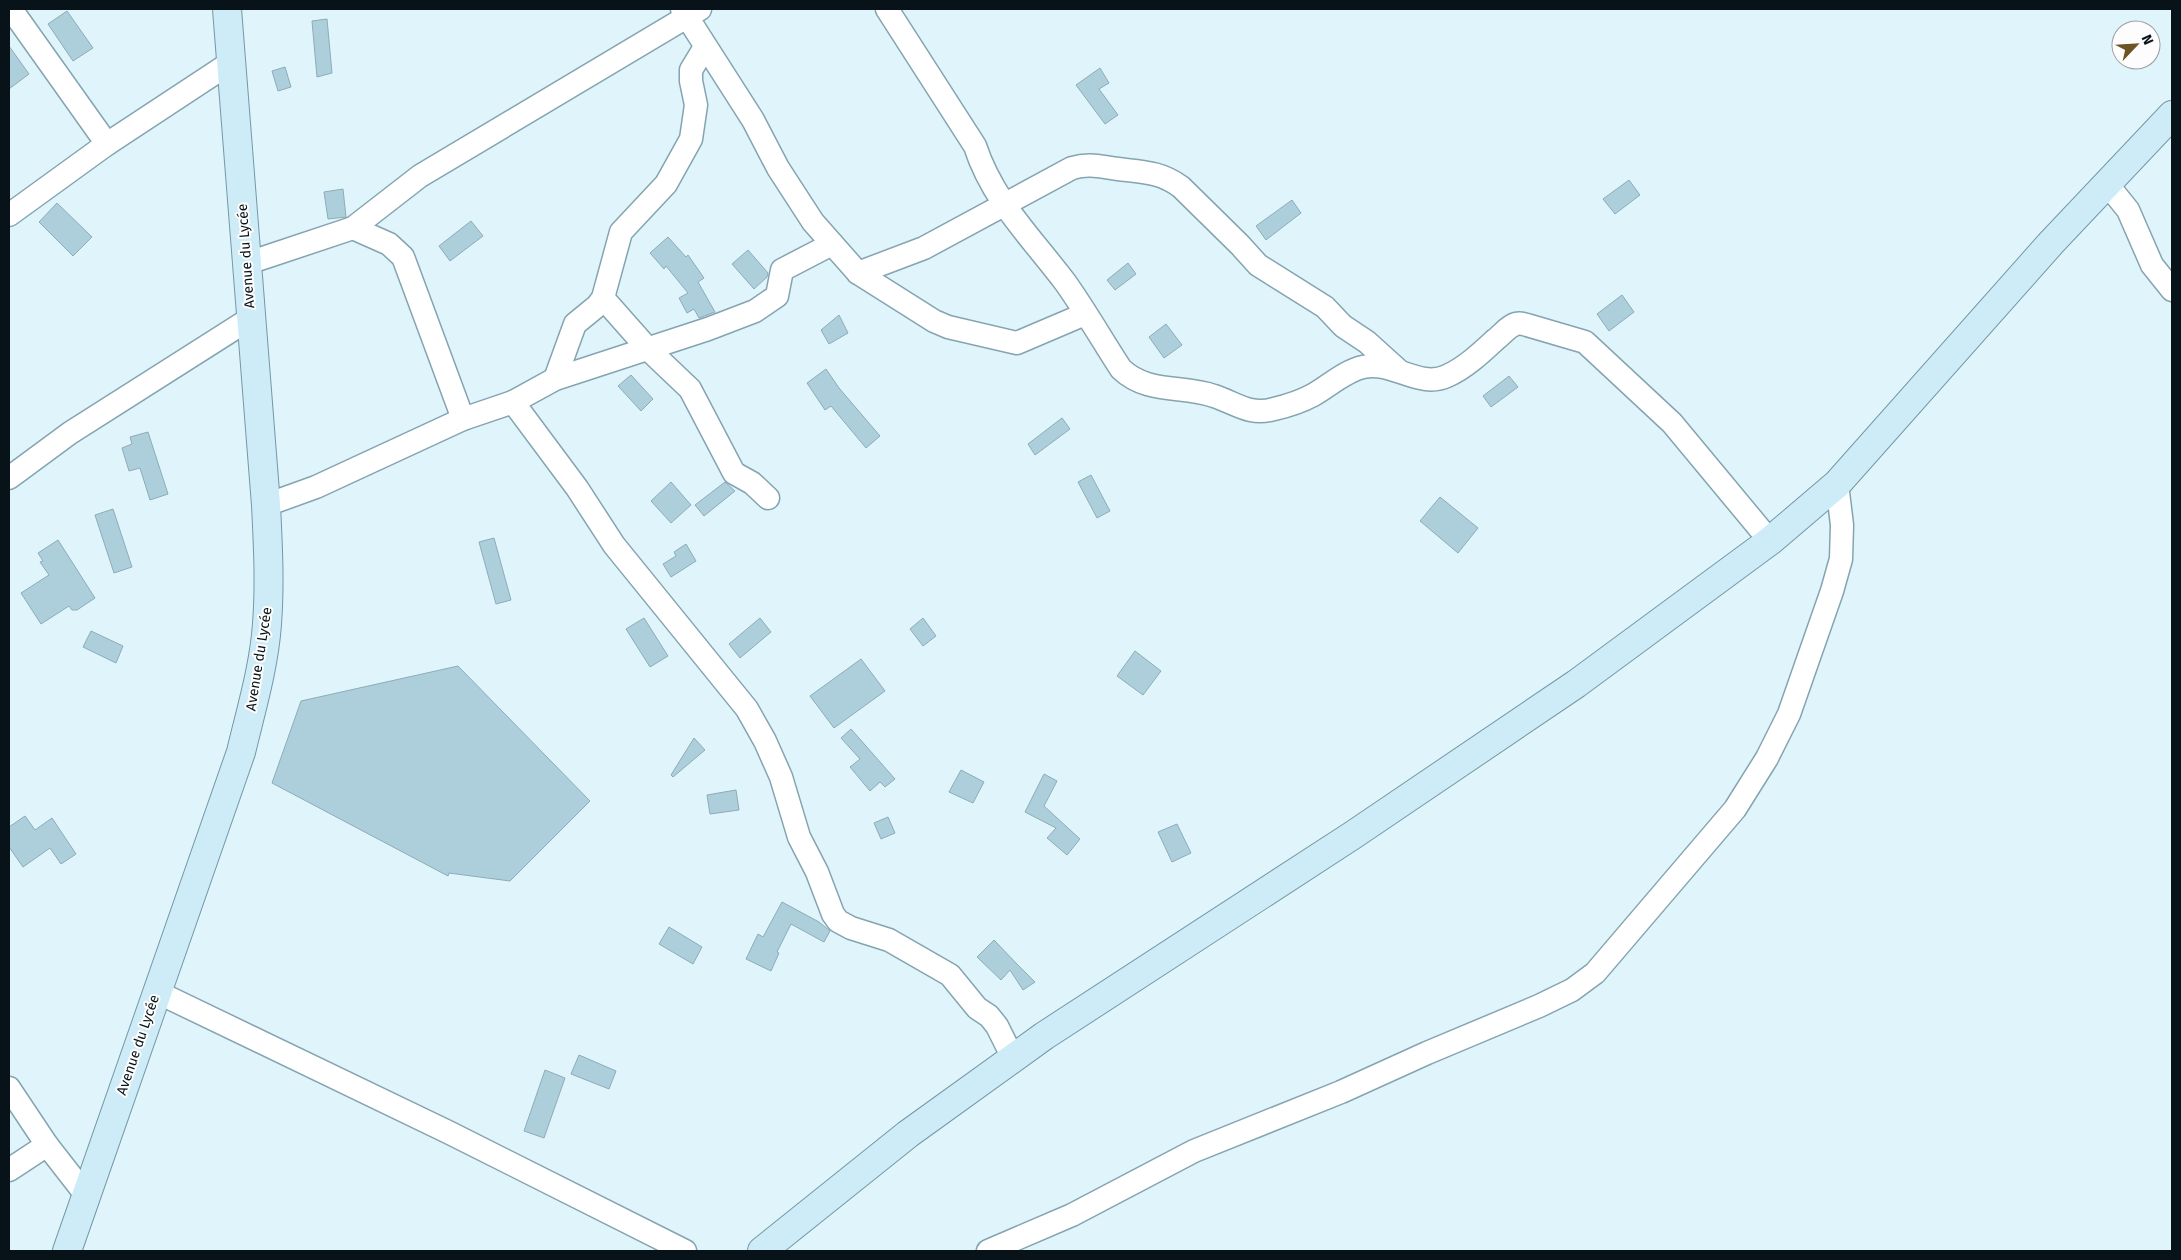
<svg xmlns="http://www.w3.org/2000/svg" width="2181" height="1260" font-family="'Fira Sans',sans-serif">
<rect width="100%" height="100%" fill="#e0f4fc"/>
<g fill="#adcfdb" stroke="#8cacb8">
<polygon points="67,11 93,48 73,61 48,24"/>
<polygon points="327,19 332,73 317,77 312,21"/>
<polygon points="9,46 29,74 9,89"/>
<polygon points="285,67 291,87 278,91 272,71"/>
<polygon points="1100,68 1109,83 1099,89 1118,115 1105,124 1076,85"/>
<polygon points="1629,180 1640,195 1615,214 1603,199"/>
<polygon points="343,189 346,217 328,219 324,192"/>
<polygon points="1292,200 1301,213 1266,240 1256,226"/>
<polygon points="57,203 92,237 73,256 39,222"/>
<polygon points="471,221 483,236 450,261 439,246"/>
<polygon points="668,237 686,257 688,255 704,278 698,282 715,312 699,318 694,309 687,313 679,298 688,293 666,266 664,269 650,253"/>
<polygon points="748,250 768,273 767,277 754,289 732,264"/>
<polygon points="1128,263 1136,274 1115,290 1107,280"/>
<polygon points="1622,295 1634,312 1609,331 1597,314"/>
<polygon points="839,315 848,333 829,344 821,330"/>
<polygon points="1166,324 1182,345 1164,358 1149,337"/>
<polygon points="826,369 839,388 880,436 866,448 831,406 825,410 807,383"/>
<polygon points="631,375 653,399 641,411 618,386"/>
<polygon points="1509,376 1518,387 1491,407 1483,396"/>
<polygon points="1062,418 1070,429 1035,455 1028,444"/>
<polygon points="148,432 168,494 150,500 140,468 129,471 122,448 132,444 130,437"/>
<polygon points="1091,475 1110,511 1097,518 1078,482"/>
<polygon points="671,482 691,505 671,523 651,501"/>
<polygon points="725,482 735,491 704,516 695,505"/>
<polygon points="1440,497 1478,528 1458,553 1420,521"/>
<polygon points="113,509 132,567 114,573 95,515"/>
<polygon points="494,538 511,600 496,604 479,542"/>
<polygon points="58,540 95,598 77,610 72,610 69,606 41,624 21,593 49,575 40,562 43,561 38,553"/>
<polygon points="686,544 696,561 671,577 663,564 676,556 674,552"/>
<polygon points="644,618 668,656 650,667 626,629"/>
<polygon points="760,618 771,632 740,658 729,644"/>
<polygon points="923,618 936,636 923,646 910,629"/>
<polygon points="91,631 123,646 116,663 83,647"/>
<polygon points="1135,651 1161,671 1143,695 1117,676"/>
<polygon points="861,659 885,691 834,728 810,696"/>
<polygon points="458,666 590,801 510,881 449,873 448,876 272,783 301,701"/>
<polygon points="851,729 895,779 885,787 880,782 870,791 850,767 860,759 841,738"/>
<polygon points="694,738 705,750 673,777 671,775"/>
<polygon points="961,770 984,782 973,803 949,792"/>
<polygon points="1044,774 1057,781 1044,806 1080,839 1067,855 1047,838 1056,828 1025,812"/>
<polygon points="736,790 739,810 710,814 707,795"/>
<polygon points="25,816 35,830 52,818 76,854 61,864 50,848 23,867 9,847 9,827"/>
<polygon points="888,817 895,833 881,839 874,823"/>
<polygon points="1177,824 1191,853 1172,862 1158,832"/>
<polygon points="782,902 819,922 830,931 824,942 791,924 777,952 779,953 771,971 746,959 758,934 763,937"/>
<polygon points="669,927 702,947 693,964 659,944"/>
<polygon points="994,940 1016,963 1035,982 1023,990 1010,970 1001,980 977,957"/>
<polygon points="579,1055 616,1071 609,1089 571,1074"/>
<polygon points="545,1070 565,1078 544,1138 524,1131"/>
</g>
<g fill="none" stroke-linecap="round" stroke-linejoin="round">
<defs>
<g id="minor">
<polyline points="11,9 107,144"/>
<polyline points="682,9 753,120 778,168 813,222 858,273 934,321 948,327 1017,343 1085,314"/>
<path d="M887 9 975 146C993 201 1031 237 1065 282 1085 310 1102 340 1121 369 1147 394 1182 385 1214 396 1236 403 1249 416 1274 409 1287 406 1302 401 1313 395 1329 386 1345 371 1363 367 1392 360 1419 389 1447 376 1465 368 1481 353 1495 340 1502 335 1508 326 1516 324 1520 323 1524 324 1527 325L1585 342 1672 423 1770 541"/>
<polyline points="2107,184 2128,210 2152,265 2172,290"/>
<polyline points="9,215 107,144 230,63"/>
<polyline points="353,228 389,244 403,257 463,419"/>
<polyline points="248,263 353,228 420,176 700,9"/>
<path d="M858 273 924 248 1072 168C1090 163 1101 167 1118 169 1143 172 1161 172 1181 187L1240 245 1258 265 1325 307 1343 326 1367 342 1398 370"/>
<polyline points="603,298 649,350 690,389 734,473 752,483 768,498"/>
<polyline points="555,379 575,324 597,306 603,298 621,232 666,184 691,139 696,105 691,81 691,70 705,47"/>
<polyline points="513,402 555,379 708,329 755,311 777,296 782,270 832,244"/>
<polyline points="9,478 70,433 251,318"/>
<polyline points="266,505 316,487 463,419 513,402 577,488 614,545 747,709 765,741 781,777 799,837 817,872 833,914 838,921 851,928 889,940 950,975 977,1008 989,1016 997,1026 1013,1058"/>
<polyline points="157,992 448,1132 685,1251"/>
<polyline points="9,1088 47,1145 86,1195"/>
<polyline points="9,1170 47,1145"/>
<polyline points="988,1251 1072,1215 1194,1151 1341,1092 1427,1053 1539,1006 1572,990 1595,973 1735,809 1767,758 1789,714 1832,591 1841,559 1842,525 1837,484"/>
</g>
<g id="major">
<path d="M67 1251 241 752C251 710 264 667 267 624 270 584 268 545 266 505L227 9"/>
<polyline points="762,1251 908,1134 1044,1036 1353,835 1576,684 1770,541 1837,484 2051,243 2172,115"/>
</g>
</defs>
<use href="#minor" stroke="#84a4b0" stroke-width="25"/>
<use href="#major" stroke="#7498a6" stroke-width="30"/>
<use href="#minor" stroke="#fff" stroke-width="22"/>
<use href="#major" stroke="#ceecf7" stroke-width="28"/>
</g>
<g text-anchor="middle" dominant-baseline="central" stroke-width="4" stroke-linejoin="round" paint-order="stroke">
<g font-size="14" fill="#071318" stroke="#fdfdfd">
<text transform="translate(246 256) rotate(-94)">Avenue du Lycée</text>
<text transform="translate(259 659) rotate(-81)">Avenue du Lycée</text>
<text transform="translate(138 1045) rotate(-71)">Avenue du Lycée</text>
</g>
</g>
<rect width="2181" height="1260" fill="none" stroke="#071318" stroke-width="20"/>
<g transform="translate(2136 45) rotate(65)"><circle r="24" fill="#fdfdfd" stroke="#9b9fa1"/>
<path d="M0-4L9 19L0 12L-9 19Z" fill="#6d5425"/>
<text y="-8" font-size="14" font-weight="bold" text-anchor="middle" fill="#071318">N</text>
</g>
</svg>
